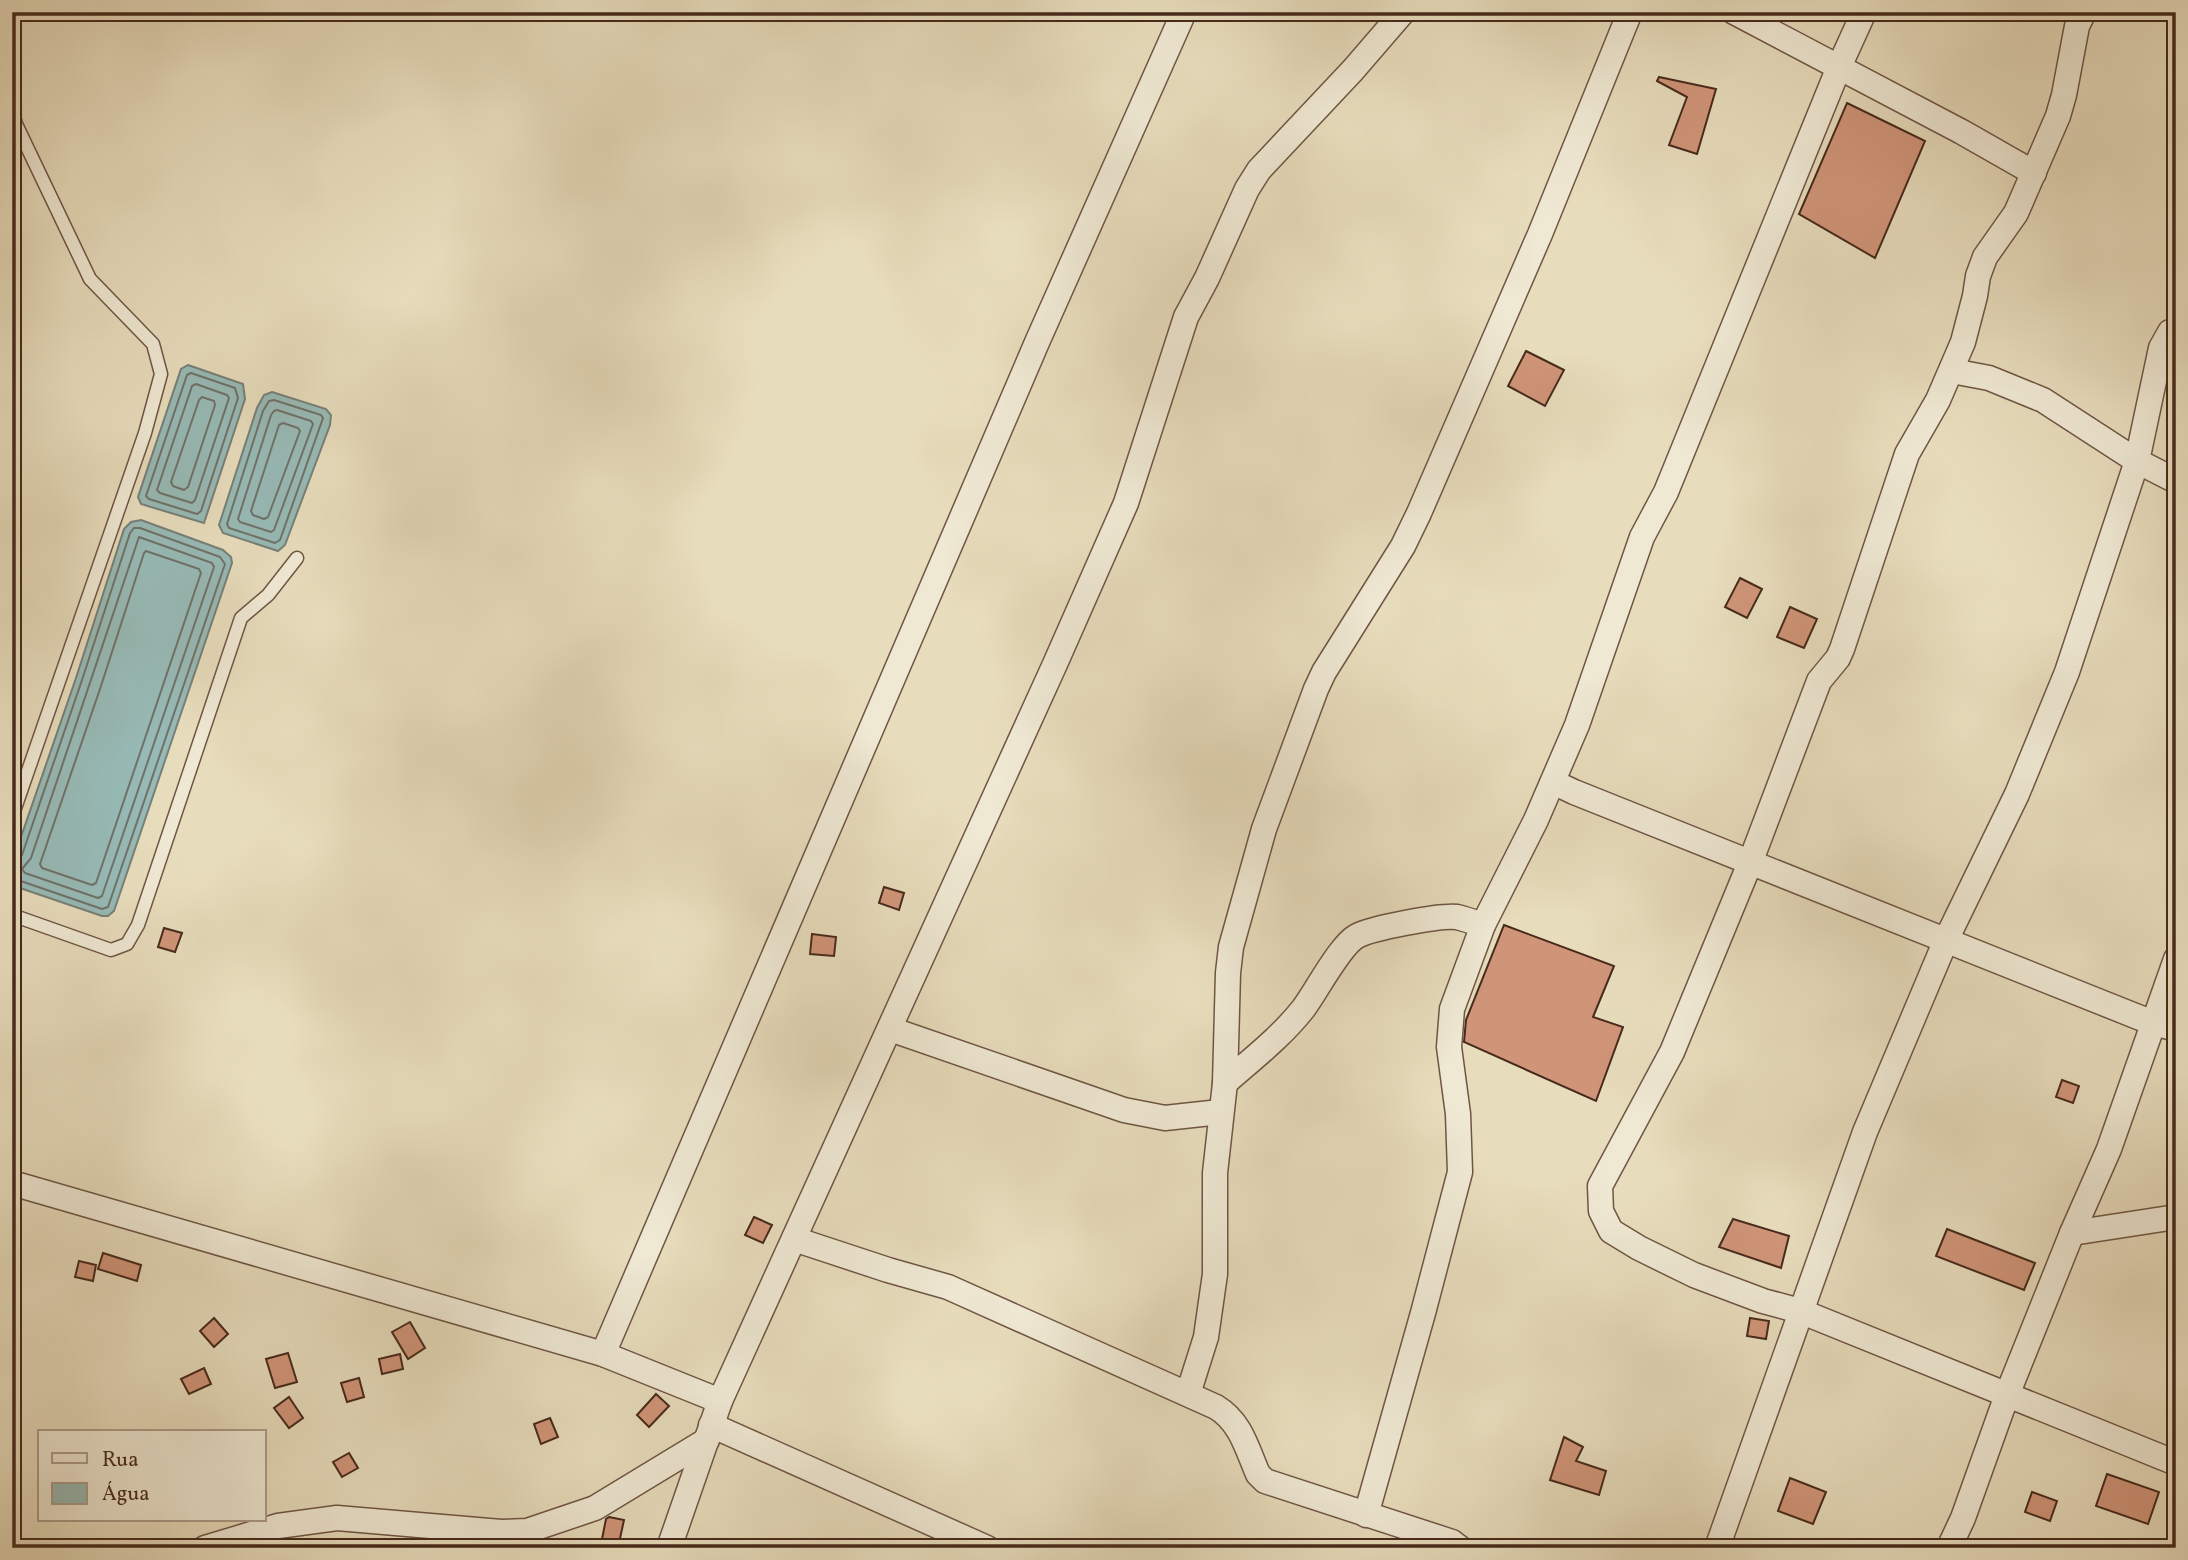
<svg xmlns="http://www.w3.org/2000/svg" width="2188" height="1560" font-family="Vollkorn,serif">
<rect width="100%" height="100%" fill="#e7dcbc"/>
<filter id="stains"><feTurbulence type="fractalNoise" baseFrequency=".00286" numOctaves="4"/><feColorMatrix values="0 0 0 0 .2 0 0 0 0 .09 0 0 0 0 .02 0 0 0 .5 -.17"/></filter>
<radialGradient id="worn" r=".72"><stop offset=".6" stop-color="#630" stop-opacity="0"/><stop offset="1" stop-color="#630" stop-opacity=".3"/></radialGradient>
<g fill="#97bab6" stroke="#778078" stroke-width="2">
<polygon points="188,365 243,384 245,399 204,523 141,504 138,497 181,369"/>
<polygon points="272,392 326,409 331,415 330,425 285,545 278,551 223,533 219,525 257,408 264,395"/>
<polygon points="141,520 223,550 231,557 232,563 114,911 108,916 102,916 17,887 12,884 12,863 76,678 124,529 131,522"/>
</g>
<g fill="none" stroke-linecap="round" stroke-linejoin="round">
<g stroke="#6f7269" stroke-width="2">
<polygon points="191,373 235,388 238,398 201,511 197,514 149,499 146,496 187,375"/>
<polygon points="196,384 227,395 229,398 195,500 192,503 160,493 157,490 192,386"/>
<polygon points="202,397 214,401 215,405 188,487 184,490 173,486 171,482 199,400"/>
<polygon points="274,400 321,415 323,418 280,540 275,543 229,528 227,524 263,411 269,401"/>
<polygon points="277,410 311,421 313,424 274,530 271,532 240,522 238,519 271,415 274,411"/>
<polygon points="283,423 298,428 300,431 268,517 264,519 253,515 251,511 279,425"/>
<polygon points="139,537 212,563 214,567 102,896 98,898 25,873 22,869 31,858"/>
<polygon points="146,551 199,569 201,573 96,883 92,885 42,868 40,864 101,686 144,553"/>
<polyline points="12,861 18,860 22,855 82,680 130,533 134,528 140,528 220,557 225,564 108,907 102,909 12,878"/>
</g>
</g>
<g fill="#d09579" stroke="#472a1c" stroke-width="2">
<polygon points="1659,77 1716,89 1697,154 1669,145 1687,97 1657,81"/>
<polygon points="1847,103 1925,141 1875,258 1799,214"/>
<polygon points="1526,351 1564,370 1545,406 1508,386"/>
<polygon points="1740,578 1762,589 1747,618 1725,607"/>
<polygon points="1790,607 1817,619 1804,648 1777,637"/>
<polygon points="884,887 904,893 899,910 879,903"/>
<polygon points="1504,925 1614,966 1593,1017 1623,1027 1596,1101 1464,1042 1466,1020"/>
<polygon points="164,928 182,933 175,952 158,947"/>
<polygon points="812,934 836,937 834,956 810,954"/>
<polygon points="2062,1080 2079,1086 2073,1103 2056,1097"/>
<polygon points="754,1217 772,1225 763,1243 745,1235"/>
<polygon points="1733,1219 1789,1236 1781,1268 1719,1247"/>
<polygon points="1947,1229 2035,1263 2024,1290 1936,1256"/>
<polygon points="103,1253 141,1265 137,1281 98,1269"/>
<polygon points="79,1261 96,1265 93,1281 75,1277"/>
<polygon points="214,1318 228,1334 214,1347 200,1331"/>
<polygon points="1750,1318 1769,1321 1766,1339 1747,1336"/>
<polygon points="410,1322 425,1348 408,1359 392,1332"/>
<polygon points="288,1353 297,1382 275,1388 266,1359"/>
<polygon points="400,1354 403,1369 382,1374 379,1359"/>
<polygon points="204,1368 211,1384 189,1394 181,1379"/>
<polygon points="359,1378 364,1397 347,1402 341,1383"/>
<polygon points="656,1394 669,1406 649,1427 637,1415"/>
<polygon points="289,1397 303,1418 289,1428 274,1408"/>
<polygon points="550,1418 558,1437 541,1444 534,1424"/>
<polygon points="1564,1437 1583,1447 1576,1461 1606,1471 1599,1495 1550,1480"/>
<polygon points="349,1453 358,1468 342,1477 333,1462"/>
<polygon points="2107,1474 2159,1492 2148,1524 2096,1506"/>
<polygon points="1790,1478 1826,1492 1813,1524 1778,1511"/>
<polygon points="2032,1492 2057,1501 2050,1521 2025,1512"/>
<polygon points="609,1517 624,1520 619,1543 602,1539 606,1519"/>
</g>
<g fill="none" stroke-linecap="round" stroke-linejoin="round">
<defs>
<g id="service">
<polyline points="12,110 16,124 90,279 153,344 161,374 145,433 12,817"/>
<polyline points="12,915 111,950 127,944 138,925 241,618 268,595 297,558"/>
</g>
<g id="minor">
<polyline points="1734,12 1962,132 2034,173"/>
<polyline points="2084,12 2077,26 2064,95 2058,116 2016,213 1985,257 1978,276 1975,296 1963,342 1938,400 1907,454 1842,649 1838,658 1819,681 1750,863 1672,1052 1600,1186 1601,1211 1611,1231 1639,1248 1694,1275 1763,1301 1800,1311 2176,1463"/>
<polyline points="1952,371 1989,378 2043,400 2137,461 2176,481"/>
<polyline points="1553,782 1574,792 2153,1023 2176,1029"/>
<polyline points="890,1029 1124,1110 1165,1118 1220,1112"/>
<path d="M1225 1083C1251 1060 1281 1037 1303 1009 1316 992 1340 945 1357 936 1372 928 1440 915 1457 917 1465 919 1474 922 1483 925"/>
<polyline points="12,1183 603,1354 720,1401"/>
<polyline points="2072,1233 2176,1217"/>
<path d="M794 1239 888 1270 948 1287 1216 1407C1241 1422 1247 1449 1258 1474L1265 1481 1452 1542 1460 1548"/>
<polyline points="603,1354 1038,340 1184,12"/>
<polyline points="1188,1394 1206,1337 1215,1274 1215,1173 1225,1083 1228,973 1231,947 1264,829 1316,689 1324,672 1403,546 1419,513 1540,234 1630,12"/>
<polyline points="711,1425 987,1548"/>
<polyline points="1366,1515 1423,1313 1460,1172 1458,1114 1449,1047 1452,1009 1483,925 1536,820 1577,725 1642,537 1666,492 1839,67 1864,12"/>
<polyline points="205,1548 278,1526 337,1518 501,1532 527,1531 595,1508 707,1440"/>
<polyline points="669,1548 720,1401 1055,664 1126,503 1186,317 1207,278 1247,189 1259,170 1353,70 1403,12"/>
<polyline points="1717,1548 1865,1132 1946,940 2017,794 2067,672 2137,461 2161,348 2170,332 2176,330"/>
<polyline points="1949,1548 1963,1518 2007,1395 2072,1233 2109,1149 2176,959"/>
</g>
</defs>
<use href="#service" stroke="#6f5644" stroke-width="15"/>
<use href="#minor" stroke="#6f5644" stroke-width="27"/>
<use href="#service" stroke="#efe8d3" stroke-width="12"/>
<use href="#minor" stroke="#efe8d3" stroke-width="24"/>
</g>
<rect width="2188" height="1560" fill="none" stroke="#e7dcbc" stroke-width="42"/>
<rect x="14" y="14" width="2160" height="1532" fill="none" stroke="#472a1c" stroke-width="3.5"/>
<rect x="21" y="21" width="2146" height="1518" fill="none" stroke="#472a1c" stroke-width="2"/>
<rect x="38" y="1430" width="228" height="91" fill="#efe8d3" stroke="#ac9c8a" stroke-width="2"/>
<rect x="52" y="1453" width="35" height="10" fill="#efe8d3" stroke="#ac9c8a" stroke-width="2"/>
<text x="102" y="1466" font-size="21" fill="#472a1c">Rua</text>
<rect x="52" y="1483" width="35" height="21" fill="#97bab6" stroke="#ac9c8a" stroke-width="2"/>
<text x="102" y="1500" font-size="21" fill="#472a1c">Água</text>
<rect width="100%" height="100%" filter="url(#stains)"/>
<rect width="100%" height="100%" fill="url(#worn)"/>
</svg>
